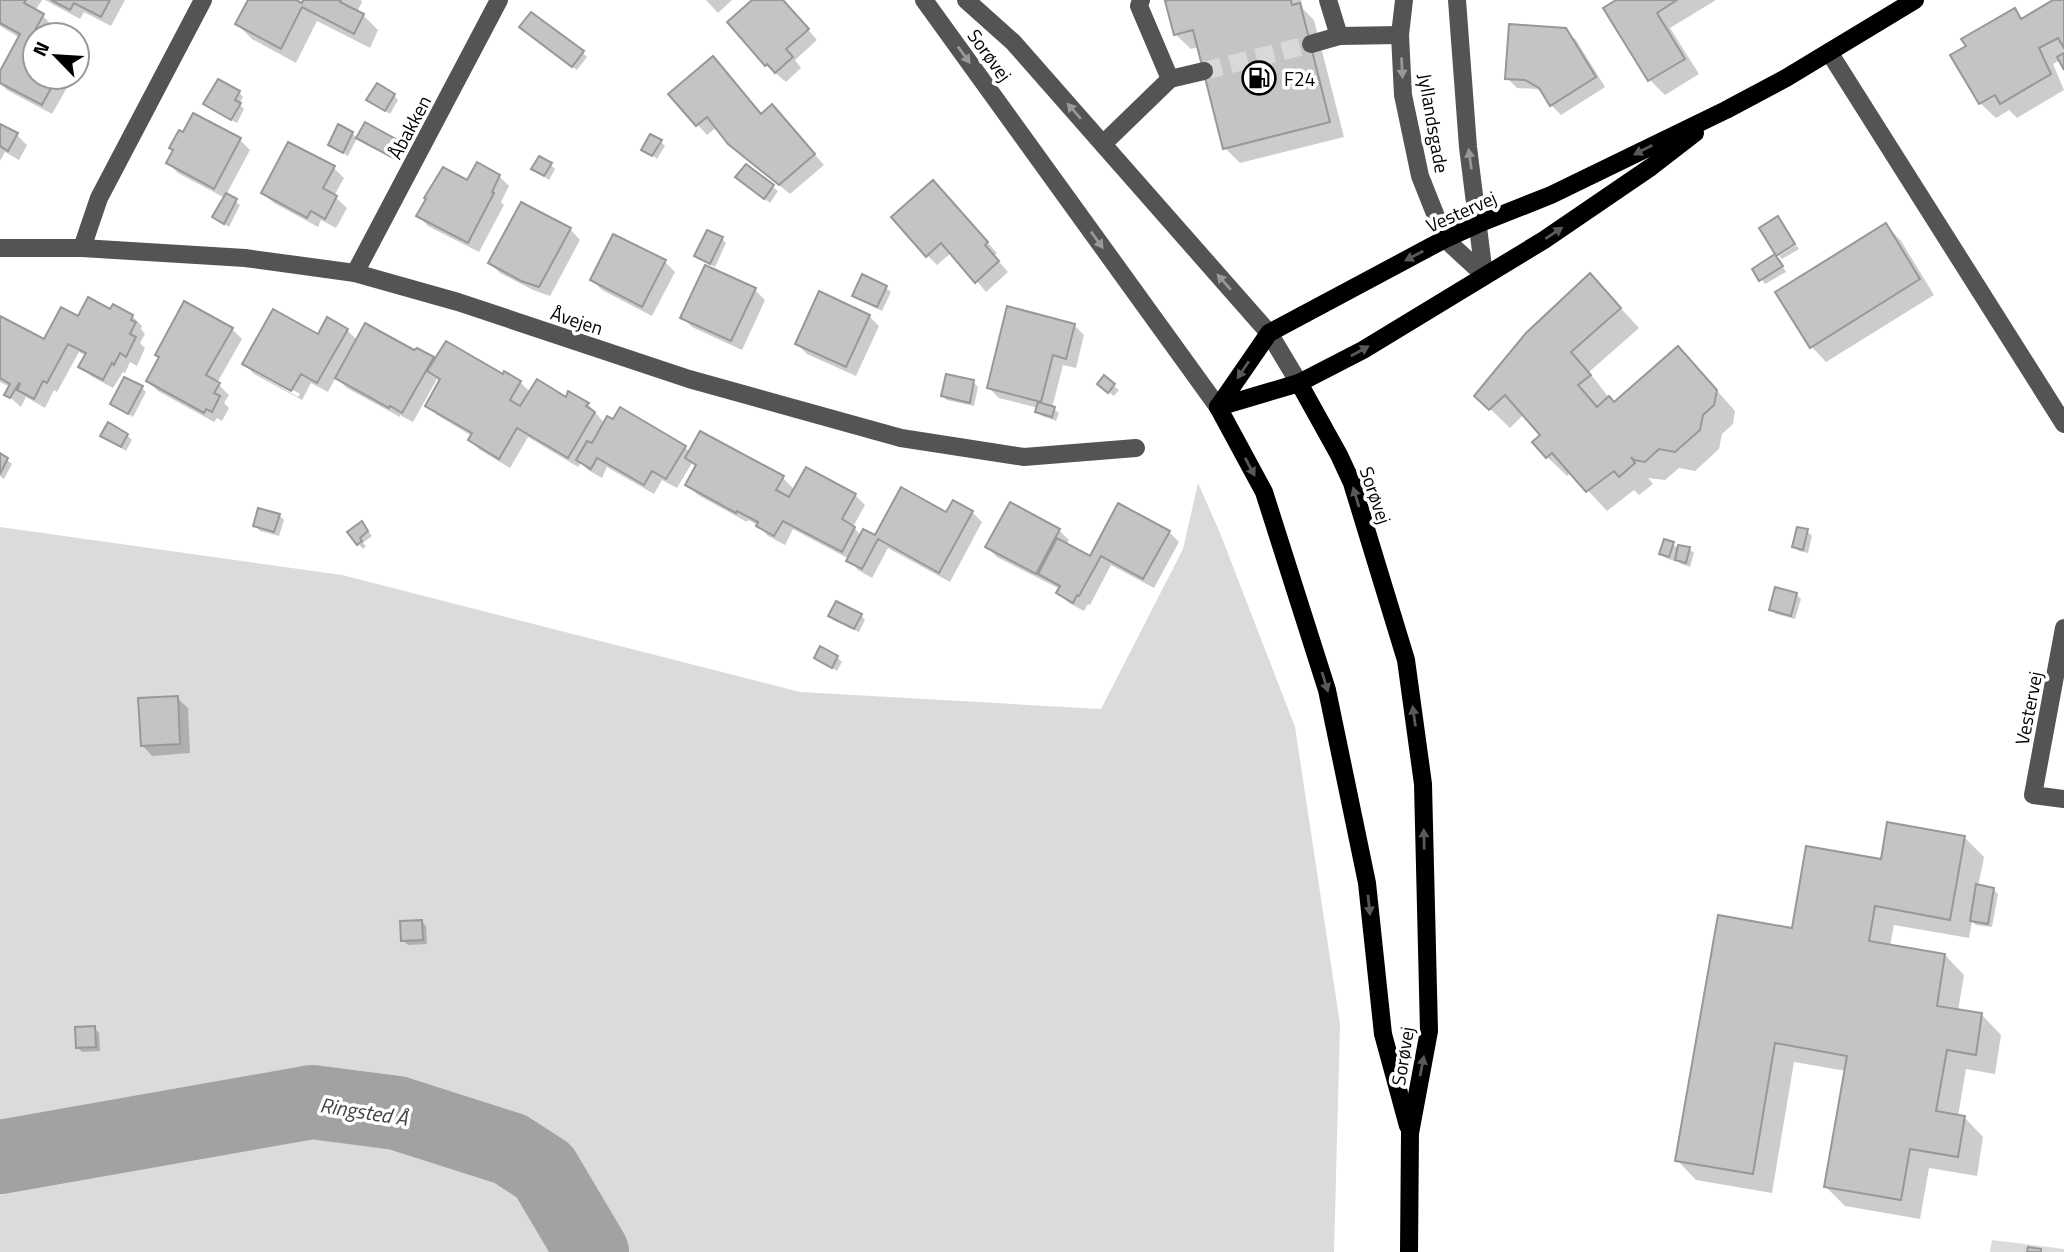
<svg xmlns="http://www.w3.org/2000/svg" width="2064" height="1252" font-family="'Titillium Web',sans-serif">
<rect width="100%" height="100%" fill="#fff"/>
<g fill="#dbdbdb">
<polygon points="1198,483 1220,533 1295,727 1340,1024 1334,1252 0,1252 0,527 342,575 800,692 1101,709 1183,549"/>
<polygon points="1992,1240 2064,1249 2064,1252 1990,1252"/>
</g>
<g fill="#0003" fill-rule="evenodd">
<polygon points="0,0 42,0 35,11 43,16 53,26 48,35 35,35 35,77 73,77 52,114 7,90 0,83 0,75 20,38 0,26"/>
<polygon points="45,0 125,0 111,26 84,12 80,19"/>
<polygon points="250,0 296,0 296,2 302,5 305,0 361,0 362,2 357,12 363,15 378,30 370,48 317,21 296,63 252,39 237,24"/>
<polygon points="706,0 732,0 718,13"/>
<polygon points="755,0 782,0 817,40 795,60 801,68 786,82 766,65"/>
<polygon points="1175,0 1301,0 1303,9 1314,20 1344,137 1240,163 1225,148 1199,47 1191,49 1175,34"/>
<polygon points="1619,0 1716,0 1670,28 1699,74 1665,95 1650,80 1605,9"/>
<polygon points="2057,0 2064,0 2064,66 2060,60 2053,64 2064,90 2017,118 2009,110 1996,118 1980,103 1968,47 2014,10 2023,19"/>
<polygon points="1565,30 1576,40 1605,87 1561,115 1551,105 1545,94 1537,89 1517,88 1507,78"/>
<polygon points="526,32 583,53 587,57 577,70"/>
<polygon points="239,92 243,97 239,104 244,109 237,123 210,108 205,104"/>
<polygon points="670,94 762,115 782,117 824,165 790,194 741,154 717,127 707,135"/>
<polygon points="394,95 398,100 390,114 369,100"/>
<polygon points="0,126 17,135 27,145 19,160 5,152 0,161"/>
<polygon points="352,133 357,138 348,156 330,145"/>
<polygon points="359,138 400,143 404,148 398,161 363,142"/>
<polygon points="240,140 250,150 226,195 240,205 229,227 214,217 225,198 178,173 168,163"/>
<polygon points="660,141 665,146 657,159 644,149"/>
<polygon points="551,165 555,169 549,180 533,168"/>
<polygon points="746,166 778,191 770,203 742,182"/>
<polygon points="334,168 344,178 334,196 347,208 336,228 321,220 318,227 274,203 263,193"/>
<polygon points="499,176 509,186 501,202 504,205 479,252 428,226 418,215 427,199 468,182"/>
<polygon points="942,193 997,253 994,256 1008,272 986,292 952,252 937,265 927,255"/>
<polygon points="522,204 570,229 580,240 550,296 533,290 500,273 490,263"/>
<polygon points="1886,225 1901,241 1934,295 1826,362 1811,346"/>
<polygon points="722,239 726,243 715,267 701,260 696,255"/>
<polygon points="1796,245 1799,249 1782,259 1779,256"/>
<polygon points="1777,258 1786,272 1765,284 1754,269"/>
<polygon points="665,262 675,272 652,316 602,290 592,280"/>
<polygon points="1590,275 1639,328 1589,372 1614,404 1697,368 1735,411 1733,424 1722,434 1719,449 1695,471 1679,468 1665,480 1648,478 1653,484 1639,495 1634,490 1607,511 1571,472 1567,476 1547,457 1542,435 1524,414 1510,428 1477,396"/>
<polygon points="886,288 891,292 882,311 859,300 854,295"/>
<polygon points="755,290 765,300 742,350 692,327 682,317"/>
<polygon points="111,311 132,316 142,326 141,329 145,334 140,343 145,348 137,366 130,362 125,373 123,372 113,388 91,376 81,366 86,356 79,352 57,392 54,390 45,408 26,397 21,407 6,394 10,387 0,382 0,318 45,342 79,318"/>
<polygon points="869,316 879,326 856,376 807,354 797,344"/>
<polygon points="1074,325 1084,335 1076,368 1063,365 1052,408 1059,413 1056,421 1042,416 1037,412 1038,408 999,398 989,388"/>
<polygon points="232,329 242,339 217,383 229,395 224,403 229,408 222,421 217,418 214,422 158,391 148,381"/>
<path d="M347 330 358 341 415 353 433 358 435 361 503 376 520 382 531 393 566 399 569 393 588 404 605 424 685 447 690 453 782 477 795 490 806 469 855 495 865 505 853 527 862 536 876 538 947 514 972 512 982 522 950 582 888 548 872 578 858 570 849 559 793 529 785 545 768 536 758 525 748 520 747 522 698 495 687 485 697 468 692 463 677 488 662 480 654 494 607 467 602 478 588 470 581 463 578 467 528 437 510 468 480 450 470 440 472 436 437 415 427 405 440 382 437 379 413 422 400 415V417L347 388 336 377 328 392 311 383 302 400 254 374 244 363 318 336ZM254 368 300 394 298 397 254 372Z"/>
<polygon points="1104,378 1119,390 1114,396 1104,389"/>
<polygon points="973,382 978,387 974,406 947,400 942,396"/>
<polygon points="142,388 146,392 133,417 112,404"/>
<polygon points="127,435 132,440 126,451 103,436"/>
<polygon points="0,455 12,464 4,479 0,476"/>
<polygon points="279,515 284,520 279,536 260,531 255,526"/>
<polygon points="366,528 372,536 363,543 366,546 363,549 349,532"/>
<polygon points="1059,530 1069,540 1066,545 1090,558 1169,532 1179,542 1154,588 1111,565 1090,605 1088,604 1084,611 1069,603 1059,593 1060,589 997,557 987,547"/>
<polygon points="1807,531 1812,536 1808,553 1799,551 1794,546"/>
<polygon points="1673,544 1679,550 1689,549 1694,553 1690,567 1681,564 1675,558 1674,561 1666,558 1661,553"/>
<polygon points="1796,594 1801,599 1795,619 1776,614 1771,610"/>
<polygon points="861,615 865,620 859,632 835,621 830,616"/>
<polygon points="816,657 837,657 842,662 837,671"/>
<polygon points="177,698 188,708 190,753 152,756 142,745"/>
<polygon points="1964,837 1984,857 1978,887 1993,889 1998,894 1992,927 1976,925 1972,921 1969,938 1894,925 1890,946 1945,955 1964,975 1958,1011 1982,1015 2001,1035 1995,1074 1966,1069 1958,1116 1964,1117 1983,1137 1977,1176 1929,1168 1920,1219 1845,1206 1826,1187 1846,1071 1794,1062 1772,1193 1696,1180 1677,1160 1793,930 1883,861"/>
<polygon points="422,922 426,926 427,944 408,945 403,940"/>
<polygon points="94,1028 99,1033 100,1051 82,1052 77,1047"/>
</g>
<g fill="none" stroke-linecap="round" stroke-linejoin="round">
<polyline stroke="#a2a2a2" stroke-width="74" points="0,1157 312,1102 397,1113 510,1149 544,1171 592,1252"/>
</g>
<g fill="#c4c4c4" stroke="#989898" stroke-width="2">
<polygon points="0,0 26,0 24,3 44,14 35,30 44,35 35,35 35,77 57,77 42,105 0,83 0,71 20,34 0,23"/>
<polygon points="51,0 110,0 101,17 74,3 70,10"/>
<polygon points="248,0 296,0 302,3 303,0 341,0 340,2 364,14 354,34 302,7 281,49 235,24"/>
<polygon points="752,0 783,0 809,29 786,49 793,57 775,73 767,64 765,66 727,22"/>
<polygon points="1169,0 1291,0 1292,5 1300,3 1330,122 1223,149 1193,30 1174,35 1165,1"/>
<polygon points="1616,0 1677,0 1657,13 1685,59 1648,81 1603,8"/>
<polygon points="2053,0 2064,0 2064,48 2058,38 2039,48 2051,74 2000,104 1995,95 1979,104 1950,55 1966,46 1961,39 2015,8 2021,19"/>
<polygon points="531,12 584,51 572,67 519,27"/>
<polygon points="1509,24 1566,28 1596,77 1550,106 1539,88 1525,80 1505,79"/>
<polygon points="2064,53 2064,70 2057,57"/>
<polygon points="713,56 761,114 772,104 815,154 779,185 728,144 707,117 696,126 668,94"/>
<polygon points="218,79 240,91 235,100 241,103 231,120 203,104"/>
<polygon points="377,83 395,94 385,111 366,100"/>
<polygon points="193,113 241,138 214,189 166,163 173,150 169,148 179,130 183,132"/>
<polygon points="365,122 401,142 393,158 356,138"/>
<polygon points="0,124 18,133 8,151 0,146"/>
<polygon points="338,124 353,132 343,153 328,145"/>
<polygon points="650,134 662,140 652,156 641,150"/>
<polygon points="288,142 335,166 323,188 337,196 325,219 311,211 307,218 261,193"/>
<polygon points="539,156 552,163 544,176 531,169"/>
<polygon points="477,162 500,175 492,192 494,193 468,243 416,216 426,199 424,198 443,167 467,180"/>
<polygon points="746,164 774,185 764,199 735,177"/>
<polygon points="933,180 988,242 985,245 999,261 975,283 941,243 926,257 891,217"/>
<polygon points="226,193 237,199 224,224 212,217"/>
<polygon points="521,202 571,228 539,287 521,281 488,263"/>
<polygon points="1778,216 1795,244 1776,256 1783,266 1759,281 1752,269 1775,254 1759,228"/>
<polygon points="1886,223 1920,279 1810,348 1775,292"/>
<polygon points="707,230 723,237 710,264 694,256"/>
<polygon points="613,234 666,260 642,307 590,280"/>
<polygon points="705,265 756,288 731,341 680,318"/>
<polygon points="1590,273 1621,308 1571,352 1591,375 1578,385 1597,407 1609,396 1614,402 1678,346 1717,390 1714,405 1703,415 1700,430 1675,452 1659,449 1645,462 1634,460 1631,457 1635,463 1619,477 1614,471 1586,492 1552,453 1546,458 1532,442 1540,435 1505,395 1489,410 1474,396 1526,333"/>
<polygon points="862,274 887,286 877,307 852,296"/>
<polygon points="819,291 870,315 846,367 795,344"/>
<polygon points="88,297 110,309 113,304 133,315 131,320 136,322 130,334 136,337 126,357 120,353 114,365 112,363 103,380 78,367 86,353 68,344 47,383 43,381 34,399 17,390 20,384 19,383 10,398 4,395 10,384 0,378 0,316 44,339 61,307 78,316"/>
<polygon points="184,301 233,328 206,375 220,383 214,393 220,396 212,412 206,409 204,413 146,381 159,357 155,355"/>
<polygon points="1007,306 1075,324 1066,359 1053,355 1041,402 987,388"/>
<polygon points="273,309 318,334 327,317 348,329 317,383 301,374 291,391 242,364"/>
<polygon points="365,323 414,350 417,348 434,357 402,413 390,406 389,408 335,378"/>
<polygon points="446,341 503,374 504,371 521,381 510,400 520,406 537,379 566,397 568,391 589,403 586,406 595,412 568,458 517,428 499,459 468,440 472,433 425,406 440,379 427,371"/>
<polygon points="946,374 974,380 970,403 941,396"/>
<polygon points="1104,375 1115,384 1108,393 1097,384"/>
<polygon points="124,377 143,386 128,414 110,404"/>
<polygon points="1038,402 1055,407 1052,417 1035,412"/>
<polygon points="620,407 686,446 666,479 652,471 644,485 597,458 591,469 576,460 587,441 592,443 607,416 613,419"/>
<polygon points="108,422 128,434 121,447 100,436"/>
<polygon points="700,431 784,476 776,490 789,497 806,467 856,494 842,519 855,527 842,552 783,521 774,536 756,526 758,522 737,511 736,513 685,485 696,465 685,458"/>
<polygon points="0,453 8,458 0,474"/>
<polygon points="901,487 946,512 953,500 973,511 939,573 878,539 862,569 846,561 863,529 875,535"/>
<polygon points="1010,502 1060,529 1036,574 985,547"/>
<polygon points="1118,503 1170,531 1143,579 1101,556 1079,596 1077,595 1073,603 1056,593 1060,586 1038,574 1057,538 1090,556"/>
<polygon points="258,508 280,514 274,532 253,526"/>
<polygon points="362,521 368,531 360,538 362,541 357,545 347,532"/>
<polygon points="1797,527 1808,529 1803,550 1792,547"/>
<polygon points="1664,539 1674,542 1669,557 1659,554"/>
<polygon points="1678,545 1690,547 1686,563 1675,560"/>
<polygon points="1775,587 1797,593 1791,616 1769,610"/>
<polygon points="836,601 862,614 854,629 828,616"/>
<polygon points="820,646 838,656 832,668 814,658"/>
<polygon points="178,696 180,744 141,746 138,698"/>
<polygon points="1887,822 1965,836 1950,920 1875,906 1869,941 1945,954 1937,1006 1982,1013 1976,1055 1947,1050 1936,1111 1965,1116 1958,1157 1910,1149 1901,1200 1824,1187 1847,1056 1775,1043 1753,1174 1675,1161 1718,915 1792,928 1806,846 1881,859"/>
<polygon points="1976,884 1994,888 1988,924 1970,921"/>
<polygon points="422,920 423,940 401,941 400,921"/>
<polygon points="95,1026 96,1047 76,1048 75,1027"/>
<polygon points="2028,1247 2041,1249 2041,1252 2027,1252"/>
</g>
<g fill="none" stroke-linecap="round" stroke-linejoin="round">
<polyline stroke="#d9d9d9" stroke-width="18" stroke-dasharray="18 9" stroke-linecap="butt" points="1204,71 1311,44"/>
<g stroke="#545454" stroke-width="18">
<polyline points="924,0 1218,407"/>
<polyline points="966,0 1013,42 1269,333 1299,383"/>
<polyline points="1328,0 1339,36 1400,35"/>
<polyline points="1404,0 1400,35 1403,95 1420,176 1445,239 1484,275"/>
<polyline points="1457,0 1468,147 1484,275"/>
<polyline points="1311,44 1339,36"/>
<polyline points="1829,52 2064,424"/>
<polyline points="1170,79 1204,71"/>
<polyline points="1103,144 1170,79 1139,6 1141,0"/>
<polyline points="0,248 82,248 245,258 355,273 458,302 689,379 901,438 1024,457 1136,448"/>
<polyline points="82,248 99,198 203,0"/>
<polyline points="355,273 499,0"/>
<polyline points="2064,628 2033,795 2064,799"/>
</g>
<g stroke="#000" stroke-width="18">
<polyline points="1299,383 1339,455 1352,483 1406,660 1423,784 1429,1031 1410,1133 1409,1252"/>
<polyline points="1218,407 1269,333 1445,239 1478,224 1551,195 1726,110 1786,78 1915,0"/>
<polyline points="1218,407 1264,492 1327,690 1367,883 1383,1034 1408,1126"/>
<polyline points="1218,407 1299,383 1363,350 1544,240 1651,167 1695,133"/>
</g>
</g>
<defs><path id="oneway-solid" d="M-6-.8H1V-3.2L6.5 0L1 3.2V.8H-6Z" transform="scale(1.75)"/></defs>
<g fill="#989898">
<use href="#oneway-solid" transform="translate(964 55) rotate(54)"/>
<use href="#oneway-solid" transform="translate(1402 68) rotate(87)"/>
<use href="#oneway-solid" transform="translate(1074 111) rotate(-131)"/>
<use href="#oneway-solid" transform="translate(1470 159) rotate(-98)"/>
<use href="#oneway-solid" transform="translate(1097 240) rotate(54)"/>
<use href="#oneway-solid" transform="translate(1224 282) rotate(-131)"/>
</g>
<g fill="#595959">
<use href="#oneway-solid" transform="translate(1643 150) rotate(153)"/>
<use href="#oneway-solid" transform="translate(1554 233) rotate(-34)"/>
<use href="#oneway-solid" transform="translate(1414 256) rotate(152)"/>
<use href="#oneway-solid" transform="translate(1360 351) rotate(-29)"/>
<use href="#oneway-solid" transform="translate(1243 370) rotate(124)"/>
<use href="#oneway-solid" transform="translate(1250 467) rotate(62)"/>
<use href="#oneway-solid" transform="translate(1356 497) rotate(-107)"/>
<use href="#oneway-solid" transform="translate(1325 682) rotate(73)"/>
<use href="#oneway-solid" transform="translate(1414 716) rotate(-98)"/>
<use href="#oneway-solid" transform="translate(1424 839) rotate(-91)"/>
<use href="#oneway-solid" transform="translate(1369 905) rotate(84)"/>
<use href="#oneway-solid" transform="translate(1422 1066) rotate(-79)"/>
</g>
<defs>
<symbol id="fuel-ring" viewBox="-11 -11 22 22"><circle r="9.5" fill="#fff" stroke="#000" stroke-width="1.5"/><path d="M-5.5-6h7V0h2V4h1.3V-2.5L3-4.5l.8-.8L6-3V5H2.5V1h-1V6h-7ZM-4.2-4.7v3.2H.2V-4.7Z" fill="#000"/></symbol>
</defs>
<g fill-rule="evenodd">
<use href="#fuel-ring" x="1240" y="59" width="38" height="38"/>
</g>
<g text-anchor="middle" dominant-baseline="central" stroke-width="7" stroke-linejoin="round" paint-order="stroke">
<g font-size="19" fill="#000" stroke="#fff">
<text transform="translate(990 55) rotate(54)">Sorøvej</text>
<text transform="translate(1434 123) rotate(80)">Jyllandsgade</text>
<text transform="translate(409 127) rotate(-62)">Åbakken</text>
<text transform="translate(1461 211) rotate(-24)">Vestervej</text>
<text transform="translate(577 320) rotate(18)">Åvejen</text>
<text transform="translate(1376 495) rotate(71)">Sorøvej</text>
<text transform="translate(2028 708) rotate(-79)">Vestervej</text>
<text transform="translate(1402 1056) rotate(-81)">Sorøvej</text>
</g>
<g font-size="19" fill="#000" stroke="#fff" text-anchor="start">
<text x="1284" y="78">F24</text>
</g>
<g font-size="21" font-style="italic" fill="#434343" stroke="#fff">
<text transform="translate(364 1111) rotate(9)">Ringsted Å</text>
</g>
</g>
<g transform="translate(56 56) rotate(295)"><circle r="33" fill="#ffffff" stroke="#999999" stroke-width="2"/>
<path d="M0-5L12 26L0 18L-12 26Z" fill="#000000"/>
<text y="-10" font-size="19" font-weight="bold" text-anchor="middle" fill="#000000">N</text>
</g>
</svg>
